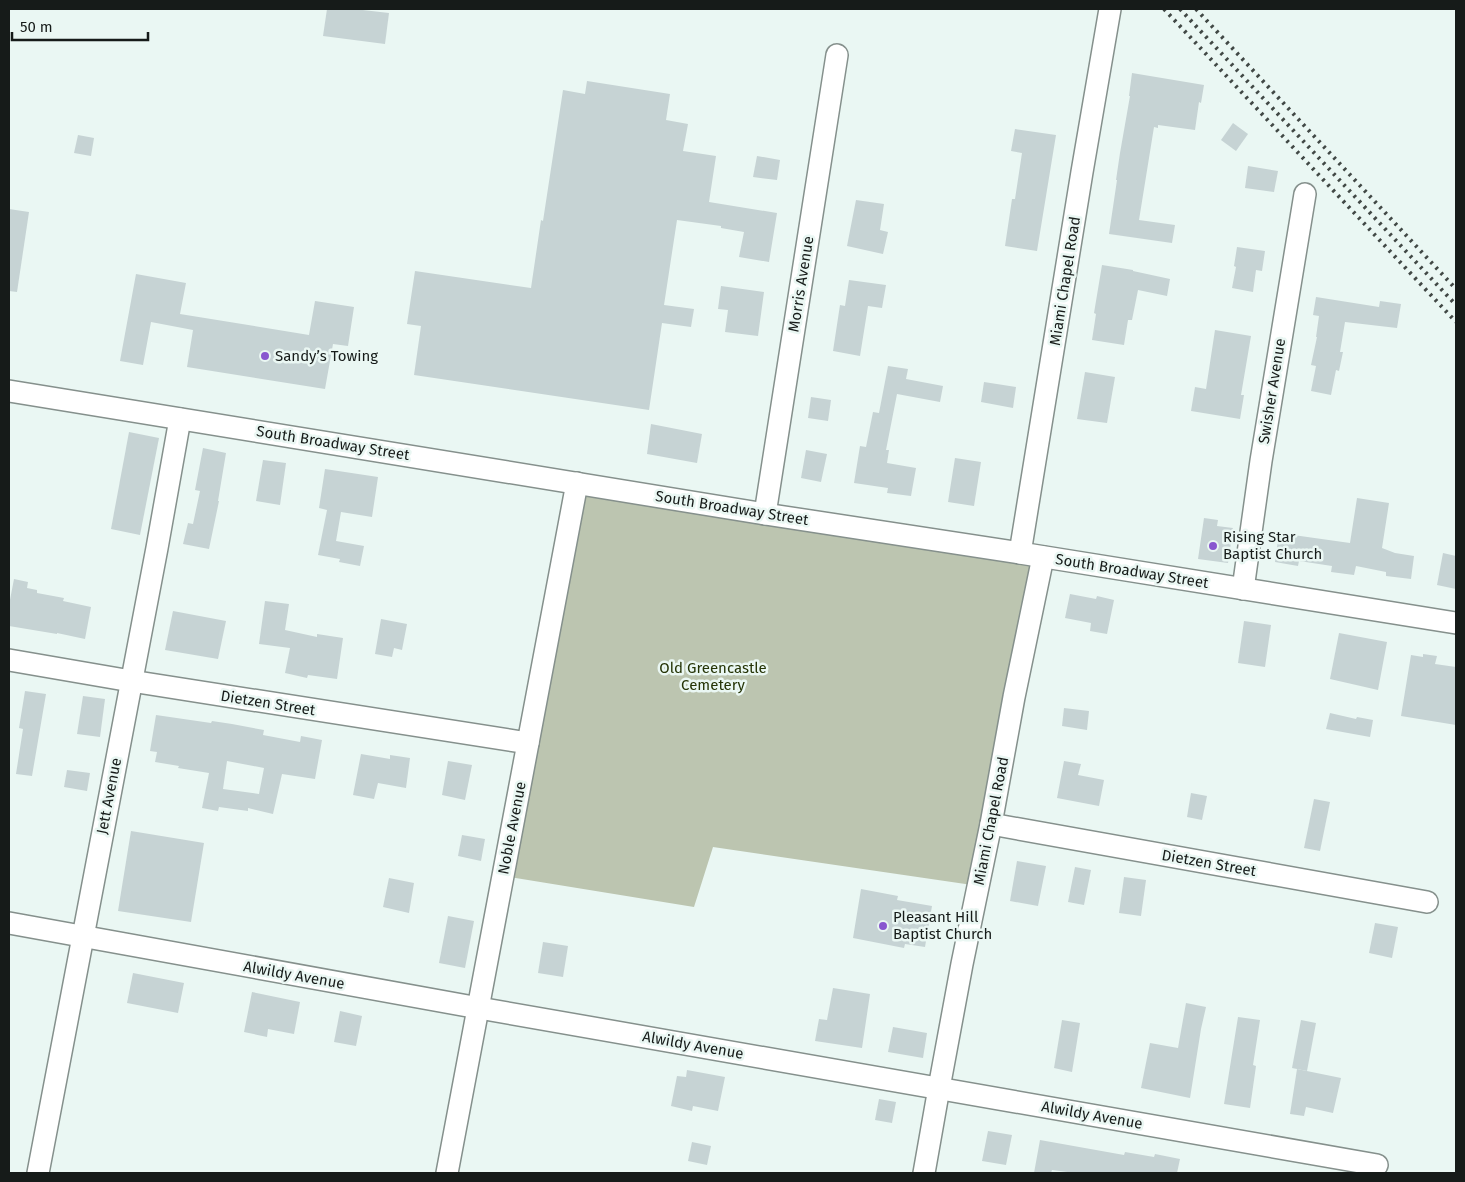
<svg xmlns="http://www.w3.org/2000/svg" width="1465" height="1182" font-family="'Fira Sans',sans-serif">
<rect width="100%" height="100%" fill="#eaf7f3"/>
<polygon fill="#bcc5b0" points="577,483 1043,557 979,886 713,847 694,907 503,876"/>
<g fill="#c6d3d4" fill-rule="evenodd">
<polygon points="327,9 354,9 389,13 385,44 323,36"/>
<polygon points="1132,73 1204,85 1201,103 1199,102 1195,130 1158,125 1158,128 1154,127 1139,220 1175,225 1172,243 1109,234 1117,180 1116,180 1120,153 1130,96 1129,96"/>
<polygon points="587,81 670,94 666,120 688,124 683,151 716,156 709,202 777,213 769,262 739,257 744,232 721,228 721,226 677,220 664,305 694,309 691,327 662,323 649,410 414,375 421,326 407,324 415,271 531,288 541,220 543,221 563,90 585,94"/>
<polygon points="1233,123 1248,134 1236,151 1221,140"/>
<polygon points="1015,129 1056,135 1037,251 1005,246 1012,199 1015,199 1022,153 1011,151"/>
<polygon points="78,135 94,138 91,156 74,153"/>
<polygon points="757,156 780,160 777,180 753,177"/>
<polygon points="1248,166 1278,171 1274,192 1245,188"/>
<polygon points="856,200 884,204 880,230 888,232 883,254 847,246"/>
<polygon points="9,209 29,212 17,292 9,291"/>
<polygon points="1237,247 1265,251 1262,271 1256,270 1253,292 1232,288 1236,267 1234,266"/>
<polygon points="1102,265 1133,270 1133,271 1170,279 1167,296 1138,290 1132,320 1128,320 1124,345 1092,340 1096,314 1094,313"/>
<polygon points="136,274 186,283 180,314 309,335 315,301 354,307 348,346 333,344 325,389 187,367 193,330 151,322 143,365 120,361"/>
<polygon points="849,280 886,285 882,308 868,306 860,356 833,351 840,305 845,306"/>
<polygon points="721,286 764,292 758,336 725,332 728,310 718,309"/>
<polygon points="1316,297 1379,307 1380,301 1401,304 1397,328 1345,322 1340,352 1343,352 1339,371 1336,370 1331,395 1311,391 1316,366 1311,365 1317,337 1316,337 1319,316 1313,315"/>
<polygon points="1215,330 1251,336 1241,395 1244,395 1240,419 1191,411 1195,387 1206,389"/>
<polygon points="888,366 908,369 906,379 943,386 940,402 897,394 886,450 889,450 887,463 916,468 911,496 887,493 888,488 854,483 860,446 866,447 873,412 879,413"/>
<polygon points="1085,372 1115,377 1107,423 1077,419"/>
<polygon points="984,382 1016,387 1013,408 981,402"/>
<polygon points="811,397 831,400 828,421 808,418"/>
<polygon points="651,424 702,434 697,463 647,454"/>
<polygon points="129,432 159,438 140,535 111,529"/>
<polygon points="203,448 226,453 218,501 219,501 209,549 183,544 188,523 193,524 200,491 195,490"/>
<polygon points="806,450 827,454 821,482 801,478"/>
<polygon points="955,458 981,462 974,506 948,502"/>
<polygon points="263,460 286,463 280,505 256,501"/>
<polygon points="325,469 378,477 372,517 341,512 336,541 364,546 360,566 339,562 340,559 318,555 327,510 319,508"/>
<polygon points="1357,498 1389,503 1382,548 1395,553 1414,556 1411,579 1386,576 1386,572 1356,566 1354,575 1331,572 1332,566 1299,561 1298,566 1275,562 1279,533 1350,543"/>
<polygon points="1204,518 1218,520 1217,526 1233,528 1228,563 1198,559"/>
<polygon points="1443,553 1456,556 1456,589 1437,585"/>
<polygon points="14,579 28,582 27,588 37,590 37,593 64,598 63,601 91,607 85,639 57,633 57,634 9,626 9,605"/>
<polygon points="1070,594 1096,599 1097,596 1114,600 1107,634 1090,631 1091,623 1065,618"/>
<polygon points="265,601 289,604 285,630 317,637 317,634 343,638 337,679 308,675 307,678 285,673 290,648 259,644"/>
<polygon points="173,611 226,621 218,659 165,650"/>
<polygon points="381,619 407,624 402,650 394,648 392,657 375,654"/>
<polygon points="1244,621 1271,625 1265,667 1238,663"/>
<polygon points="1339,633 1387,642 1378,690 1330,679"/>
<polygon points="1423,654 1437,656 1435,664 1456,667 1456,725 1401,716 1411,655 1423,657"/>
<polygon points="25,691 46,694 32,776 16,774 23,729 19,728"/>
<polygon points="83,696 105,699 100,737 77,734"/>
<polygon points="1064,708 1089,711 1087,730 1062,726"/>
<polygon points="1330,713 1356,719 1357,717 1373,720 1370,737 1326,729"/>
<path d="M156 715 211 723 212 721 232 724 264 730 263 735 300 742 301 736 322 740 315 779 282 774 273 814 248 808V811L219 807 218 811 202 808 209 773 178 768 179 766 155 762 157 752 150 751ZM227 761 264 768 259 794 223 789Z"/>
<polygon points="361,754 390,759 390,755 410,758 406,788 378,783 374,799 353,795"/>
<polygon points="448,761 472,765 465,800 442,795"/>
<polygon points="1064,761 1081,764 1078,775 1104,780 1099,806 1057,798"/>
<polygon points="67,770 90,773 87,791 64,787"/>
<polygon points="1191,793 1207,796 1202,820 1187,817"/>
<polygon points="1314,799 1330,802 1320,851 1304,848"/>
<polygon points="131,831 204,843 191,922 118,911"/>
<polygon points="462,835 485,839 481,861 458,856"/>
<polygon points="1017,861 1046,866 1038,906 1010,901"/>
<polygon points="1075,867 1091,870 1084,905 1068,902"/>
<polygon points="1124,877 1146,880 1141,916 1119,913"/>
<polygon points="389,878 414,883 409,913 383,907"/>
<polygon points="861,889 898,896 897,900 932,906 925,947 905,944 904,948 853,938"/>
<polygon points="448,916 474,921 465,968 439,963"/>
<polygon points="1375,923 1398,927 1392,958 1369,953"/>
<polygon points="543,942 568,946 563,977 538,973"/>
<polygon points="133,973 184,983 178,1013 127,1003"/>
<polygon points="833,988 870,994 862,1048 815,1041 819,1019 827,1020"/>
<polygon points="252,992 300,1002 294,1034 268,1029 267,1037 244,1032"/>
<polygon points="1186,1003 1206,1007 1201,1029 1190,1098 1141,1088 1150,1043 1178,1048"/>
<polygon points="340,1011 362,1016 356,1046 334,1042"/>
<polygon points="1238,1017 1260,1020 1253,1065 1256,1066 1250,1108 1224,1104"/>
<polygon points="1062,1020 1080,1023 1072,1072 1054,1068"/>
<polygon points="1301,1020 1316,1023 1307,1071 1292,1068"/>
<polygon points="893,1027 927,1033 923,1058 888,1052"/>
<polygon points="1297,1069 1341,1078 1333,1113 1306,1107 1304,1116 1290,1114"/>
<polygon points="687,1070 725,1077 718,1111 693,1106 692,1111 671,1106 677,1076 686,1077"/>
<polygon points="879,1099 896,1102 892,1123 875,1120"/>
<polygon points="988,1131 1012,1135 1006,1165 982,1161"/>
<polygon points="1040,1140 1124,1155 1125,1152 1154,1157 1155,1154 1180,1159 1177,1173 1075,1173 1052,1170 1051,1173 1034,1173"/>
<polygon points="692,1142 711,1146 707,1165 688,1161"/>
</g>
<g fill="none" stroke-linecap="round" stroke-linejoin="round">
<defs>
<g id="minor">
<polyline points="9,391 765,514 1020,553 1456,623"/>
<polyline points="765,514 837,55"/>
<polyline points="1020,553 1082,172 1110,9"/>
<polyline points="1243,589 1261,461 1305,194"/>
<polyline points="9,660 131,681 528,743"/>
<polyline points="991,824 1427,902"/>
<polyline points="9,923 479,1008 1377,1165"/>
<polyline points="38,1173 157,548 180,419"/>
<polyline points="447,1173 577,483"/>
<polyline points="924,1173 939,1088 962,964 991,824 1014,697 1043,557"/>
</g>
</defs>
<use href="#minor" stroke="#85908c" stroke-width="24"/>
<use href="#minor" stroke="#fff" stroke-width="21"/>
<g stroke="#414845" stroke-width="4" stroke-dasharray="2.5 5" stroke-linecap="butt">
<polyline points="1164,9 1456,322"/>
<polyline points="1180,9 1456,305"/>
<polyline points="1196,9 1456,289"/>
</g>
</g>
<g fill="#8957cf" stroke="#eaf7f3" stroke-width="2">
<circle cx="265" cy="356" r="5"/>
<circle cx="1213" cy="546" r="5"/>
<circle cx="883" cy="926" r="5"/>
</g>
<g text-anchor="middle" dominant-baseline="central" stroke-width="5" stroke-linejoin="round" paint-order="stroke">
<g font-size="15" fill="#161b19" stroke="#eaf7f3">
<text transform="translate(1065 281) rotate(-81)">Miami Chapel Road</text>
<text transform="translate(801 284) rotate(-81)">Morris Avenue</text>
<text transform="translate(1272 391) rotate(-81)">Swisher Avenue</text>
<text transform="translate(333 443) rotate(9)">South Broadway Street</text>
<text transform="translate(732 508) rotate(9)">South Broadway Street</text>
<text transform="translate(1132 571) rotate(9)">South Broadway Street</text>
<text transform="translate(268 703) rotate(9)">Dietzen Street</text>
<text transform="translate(109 796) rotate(-79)">Jett Avenue</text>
<text transform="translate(991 821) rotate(-79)">Miami Chapel Road</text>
<text transform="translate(512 828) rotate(-79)">Noble Avenue</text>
<text transform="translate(1209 863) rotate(10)">Dietzen Street</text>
<text transform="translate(294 975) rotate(10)">Alwildy Avenue</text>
<text transform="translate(693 1045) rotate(10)">Alwildy Avenue</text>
<text transform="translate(1092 1115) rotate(10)">Alwildy Avenue</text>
</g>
<g font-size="15" fill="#161b19" stroke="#eaf7f3" text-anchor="start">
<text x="275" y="356">Sandy’s Towing</text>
<text x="1223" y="537">Rising Star<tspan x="1223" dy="17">Baptist Church</tspan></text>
<text x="893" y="917">Pleasant Hill<tspan x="893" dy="17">Baptist Church</tspan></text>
</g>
<g font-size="15" fill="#253406" stroke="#eaf7f3">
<text x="713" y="668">Old Greencastle<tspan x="713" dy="17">Cemetery</tspan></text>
</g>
</g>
<rect width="1465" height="1182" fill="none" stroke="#161b19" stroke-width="20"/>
<path d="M12 32v8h136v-8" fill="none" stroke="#161b19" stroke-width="2.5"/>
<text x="20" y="32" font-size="15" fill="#161b19" stroke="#eaf7f3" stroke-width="4" paint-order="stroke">50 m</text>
</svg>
